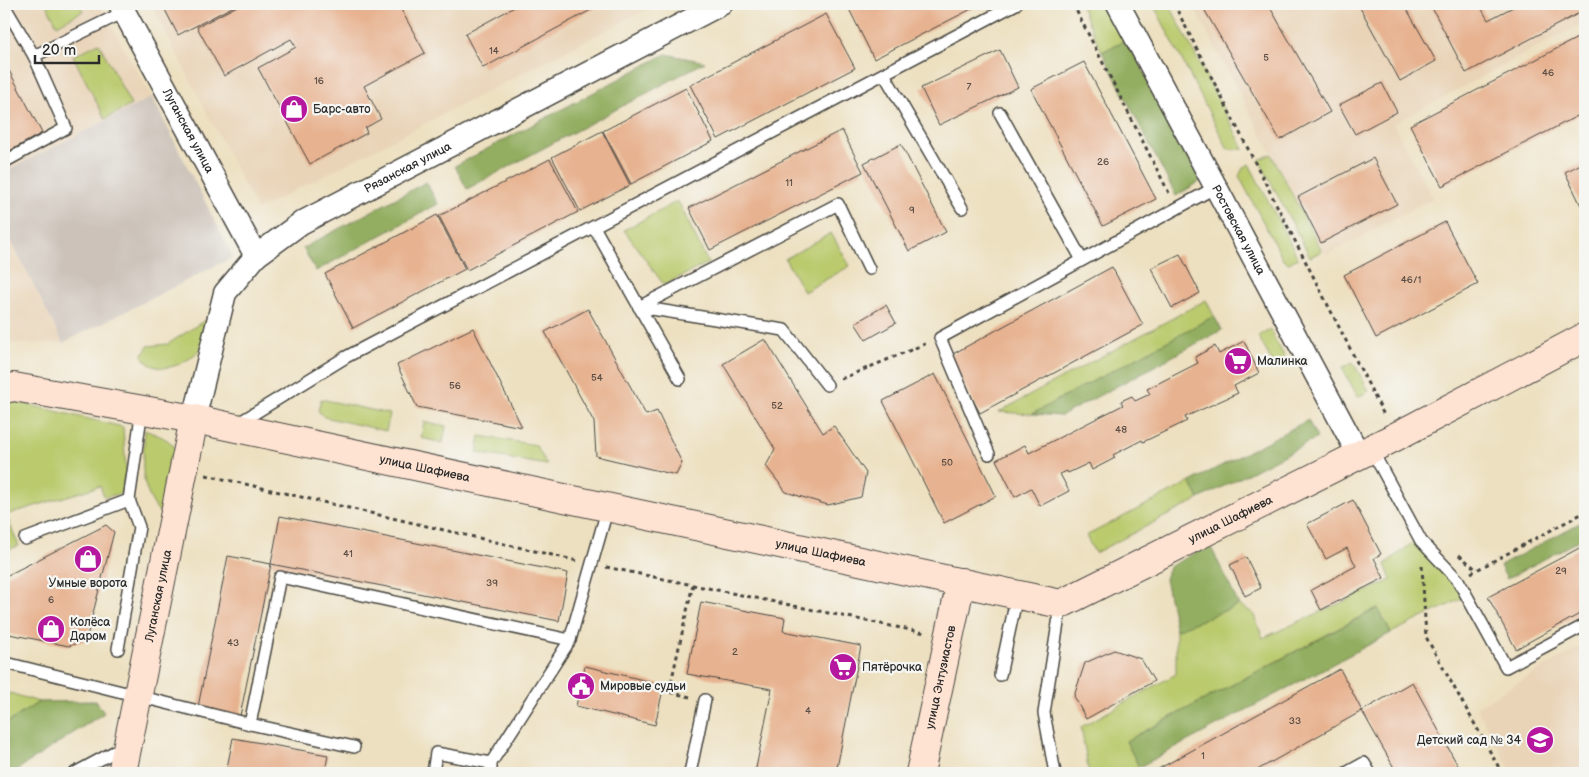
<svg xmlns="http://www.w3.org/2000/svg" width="1589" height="777" font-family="'Balsamiq Sans',sans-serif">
<rect width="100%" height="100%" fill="#f6f6f2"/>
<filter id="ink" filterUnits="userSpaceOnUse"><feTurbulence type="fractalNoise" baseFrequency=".02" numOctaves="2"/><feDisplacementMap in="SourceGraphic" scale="10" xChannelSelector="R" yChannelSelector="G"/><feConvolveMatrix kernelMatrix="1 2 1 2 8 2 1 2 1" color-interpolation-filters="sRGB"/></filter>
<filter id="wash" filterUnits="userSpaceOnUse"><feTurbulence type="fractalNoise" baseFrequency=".0096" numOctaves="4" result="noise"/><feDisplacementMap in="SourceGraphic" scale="20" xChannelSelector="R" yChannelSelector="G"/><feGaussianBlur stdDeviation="1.12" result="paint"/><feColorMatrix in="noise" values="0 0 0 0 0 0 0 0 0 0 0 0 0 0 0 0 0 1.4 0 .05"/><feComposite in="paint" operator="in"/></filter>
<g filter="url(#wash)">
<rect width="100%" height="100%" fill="#ede0c0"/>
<g fill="#e9d4b8">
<polygon points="4,4 99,4 152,97 4,172"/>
<polygon points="151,4 657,4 257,210"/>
<polygon points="1192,4 1585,4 1585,22 1393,124 1433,198 1326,255"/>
<polygon points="4,227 63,343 8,344 4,346"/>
<polygon points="1585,644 1585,773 1512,773 1476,707"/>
</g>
<polygon fill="#ccc2b9" points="152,97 233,257 63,343 4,227 4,172"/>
<g fill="#baca6d" stroke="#727a4c">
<polygon points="46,4 79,4 83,11 57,25"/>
<polygon points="1080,4 1109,4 1127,39 1102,52"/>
<polygon points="1153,4 1169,4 1244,149 1228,149"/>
<polygon points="99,43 131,105 105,119 73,56"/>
<polygon points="1271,154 1322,251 1310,257 1259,160"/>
<polygon points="1249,164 1298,258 1289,263 1283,260 1239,176 1243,168"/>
<polygon points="678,201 708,263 664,285 624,230"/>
<polygon points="831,233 850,266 804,292 785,259"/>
<polygon points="1206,300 1214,316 1032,414 999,412"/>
<path d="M205 320 209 327C207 338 203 348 194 355 179 368 153 375 142 356L148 346 168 344Z"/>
<polygon points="1270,330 1288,363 1276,369 1258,336"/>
<polygon points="1353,362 1369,391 1358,397 1342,368"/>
<polygon points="321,399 390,414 386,431 324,417 318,411"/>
<polygon points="13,401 123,427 126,470 121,494 104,497 100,486 6,515 19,546 4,551 4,406"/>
<polygon points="424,422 446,426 443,443 421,438"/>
<path d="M145 430C154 434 166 437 173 445 182 457 168 503 165 519 138 489 142 468 145 430Z"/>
<polygon points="480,436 536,445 547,465 477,453"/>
<polygon points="1190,482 1199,499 1095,553 1086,536"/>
<polygon points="1415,541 1454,583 1463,598 1391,633 1377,608 1126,741 1139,767 1124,773 1089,773 1081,727 1176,674 1176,630 1239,605 1253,613 1263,638 1391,580 1385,564"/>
<polygon points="10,693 39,702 4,725 4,697"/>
</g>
<g fill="#93ae60" stroke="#5f6c46">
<polygon points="1127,39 1201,181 1176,196 1102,52"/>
<polygon points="666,54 705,62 467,189 455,166"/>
<polygon points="426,182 438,204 316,271 303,248"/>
<polygon points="1214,316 1222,330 1061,416 1032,414"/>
<polygon points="1308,420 1317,438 1199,499 1190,482"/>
<polygon points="1585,520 1585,537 1507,579 1500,566"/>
<polygon points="1210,545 1239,605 1176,630 1165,579 1169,567"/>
<polygon points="1378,608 1391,633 1139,767 1126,741"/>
<polygon points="96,701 104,713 12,773 4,773 4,725 39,702"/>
</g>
<g id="blocks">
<g fill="#e7b290">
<polygon points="162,4 238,4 178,35"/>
<polygon points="241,4 398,4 425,53 364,86 381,119 365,128 367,133 310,164 258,68 296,47 291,39 224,76 197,27"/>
<polygon points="520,4 602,4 483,68 465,34"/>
<polygon points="850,4 981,4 874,59 847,5"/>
<polygon points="1201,4 1268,4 1330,112 1280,140"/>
<polygon points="1358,4 1404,4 1436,61 1400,81"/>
<polygon points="1430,4 1479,4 1488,20 1519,4 1585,4 1585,10 1466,73"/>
<polygon points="826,14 855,68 718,139 690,85"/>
<polygon points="1585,34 1585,112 1442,186 1410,125"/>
<polygon points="1000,50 1018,87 939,125 921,88"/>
<polygon points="4,61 42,133 4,154"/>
<polygon points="1084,62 1156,199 1103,226 1031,89"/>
<polygon points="1382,83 1397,112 1355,134 1339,105"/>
<polygon points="686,88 713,141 631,184 603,131"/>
<polygon points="842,130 863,172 710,250 689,208"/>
<polygon points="602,131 630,185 580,211 552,157"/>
<polygon points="901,144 946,232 909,251 864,163"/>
<polygon points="1373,158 1397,204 1321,243 1298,197"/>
<polygon points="550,159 578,212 467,270 439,216"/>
<polygon points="1585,162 1585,214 1565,172"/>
<polygon points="437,215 465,269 353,328 325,274"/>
<polygon points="1445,222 1478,284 1376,338 1344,275"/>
<polygon points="1180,254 1200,293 1172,308 1151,268"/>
<polygon points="1112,267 1143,325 980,413 949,356"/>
<polygon points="886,305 896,323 866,340 855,323"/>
<polygon points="588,309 646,415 657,411 682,463 676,475 596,456 594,422 545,332"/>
<polygon points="473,328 522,427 417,407 397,365"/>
<polygon points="765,339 823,433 834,426 866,473 861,497 828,505 786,492 766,466 775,449 723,364"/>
<polygon points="1244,341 1259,373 1234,386 1238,393 1185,417 1187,421 1143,442 1142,440 1113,455 1115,458 1092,470 1089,463 1068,473 1067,471 1060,474 1069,491 1040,506 1031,488 1015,497 996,460 1025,445 1029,453 1031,452 1123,405 1121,401 1132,396 1135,401 1150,394 1147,389 1198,363 1195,357 1215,346 1219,354"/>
<polygon points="935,374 996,496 944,523 883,401"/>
<polygon points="1353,500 1381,554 1374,558 1384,578 1321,610 1311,590 1356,566 1347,548 1326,559 1307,524"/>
<polygon points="280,516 568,573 559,621 271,564"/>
<polygon points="106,525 114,532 86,640 69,646 4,633 4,577"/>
<polygon points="1585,545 1585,611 1516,649 1488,597"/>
<polygon points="228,556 271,564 240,716 198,707"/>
<polygon points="1246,557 1261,588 1245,596 1230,565"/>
<polygon points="701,602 785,618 783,631 861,646 836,773 755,773 772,689 687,674"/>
<polygon points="1114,650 1141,659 1154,681 1086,719 1074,696 1085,663"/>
<polygon points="585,666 664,685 655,725 576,706"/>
<polygon points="1340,669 1362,711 1252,773 1151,773"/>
<polygon points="1412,682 1462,773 1397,773 1362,711"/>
<polygon points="233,738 328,755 325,773 226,773"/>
</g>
</g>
</g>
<g filter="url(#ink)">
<use href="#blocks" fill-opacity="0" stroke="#484641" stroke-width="1"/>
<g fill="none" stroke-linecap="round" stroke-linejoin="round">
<defs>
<g id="lane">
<polyline points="4,5 34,56 66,128 4,162"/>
<polyline points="34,56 124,12"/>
<polyline points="884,74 962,208"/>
<polyline points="1000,113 1082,260"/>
<polyline points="594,227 680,379"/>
<polyline points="639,307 838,204 869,269"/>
<polyline points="639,307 784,330 827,385"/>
<polyline points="237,424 346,357 1016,4"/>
<polyline points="1371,449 1421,541 1458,580 1506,667 1585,625"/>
<polyline points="989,454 940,338 1216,187"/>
<polyline points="25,539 129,500 142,409"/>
<polyline points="118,649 139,527 129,500"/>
<polyline points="4,668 10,664 250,724"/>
<polyline points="1000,675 1017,595"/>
<polyline points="354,747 250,724 280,577 570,640 608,507"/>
<polyline points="75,773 125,746"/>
<polyline points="433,773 436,753 491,763"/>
<polyline points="491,773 491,763 570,640"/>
<polyline points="690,773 705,700"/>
<polyline points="1055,773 1044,713 1061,604"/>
<polyline points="1346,773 1364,763 1370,773"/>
</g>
<g id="street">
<path id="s1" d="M120 4 256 256"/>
<path id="s2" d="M1118 4 1359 455"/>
<path id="s3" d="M194 419 225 293 256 256 301 223 721 4"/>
</g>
<g id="secondary">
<path id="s4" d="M4 389 14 387 194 419 1061 604 1395 437 1585 337"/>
<path id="s5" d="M122 773 194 419"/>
<path id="s6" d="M920 773 961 582"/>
</g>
</defs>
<use href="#lane" stroke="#484641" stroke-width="14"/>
<use href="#street" stroke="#484641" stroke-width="25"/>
<use href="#secondary" stroke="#484641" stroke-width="30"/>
<g stroke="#484641" stroke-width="3" stroke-dasharray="4 4" stroke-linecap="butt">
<polyline points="1073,4 1170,195"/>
<polyline points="1174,4 1384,415"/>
<polyline points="841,379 925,344"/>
<polyline points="206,475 578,561"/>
<polyline points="1459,555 1477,570"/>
<polyline points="1422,566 1426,637 1502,773"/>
<polyline points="606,567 925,633"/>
<polyline points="1471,573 1585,512"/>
<polyline points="690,697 669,692 693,584"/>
</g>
<use href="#lane" stroke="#fff" stroke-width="11"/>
<use href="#street" stroke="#fff" stroke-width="22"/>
<use href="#secondary" stroke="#fee3d2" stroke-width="28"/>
</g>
</g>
<defs>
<symbol id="shop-disc" viewBox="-11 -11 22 22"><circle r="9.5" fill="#b5179e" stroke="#f6f6f2"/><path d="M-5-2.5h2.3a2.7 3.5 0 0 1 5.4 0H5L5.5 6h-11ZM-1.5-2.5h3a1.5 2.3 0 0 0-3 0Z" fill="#fff"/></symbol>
<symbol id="supermarket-disc" viewBox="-11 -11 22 22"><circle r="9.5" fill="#b5179e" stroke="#f6f6f2"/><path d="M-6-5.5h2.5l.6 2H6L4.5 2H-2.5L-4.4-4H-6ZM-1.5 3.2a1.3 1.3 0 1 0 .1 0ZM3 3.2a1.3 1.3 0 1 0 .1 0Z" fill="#fff"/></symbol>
<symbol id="civic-disc" viewBox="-11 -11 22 22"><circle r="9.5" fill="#b5179e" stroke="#f6f6f2"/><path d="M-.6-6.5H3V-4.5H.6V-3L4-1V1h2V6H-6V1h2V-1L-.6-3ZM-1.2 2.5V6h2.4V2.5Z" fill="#fff"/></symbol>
<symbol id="school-disc" viewBox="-11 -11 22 22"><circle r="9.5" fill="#b5179e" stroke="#f6f6f2"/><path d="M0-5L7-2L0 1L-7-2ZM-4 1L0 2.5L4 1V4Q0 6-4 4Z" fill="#fff"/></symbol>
</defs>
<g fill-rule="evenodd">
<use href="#shop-disc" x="278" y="93" width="32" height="32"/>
<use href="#supermarket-disc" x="1222" y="345" width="32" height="32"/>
<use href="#shop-disc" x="72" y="543" width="32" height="32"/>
<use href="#shop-disc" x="35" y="613" width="32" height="32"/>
<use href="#supermarket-disc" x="827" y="651" width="32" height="32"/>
<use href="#civic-disc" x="565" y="670" width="32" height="32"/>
<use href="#school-disc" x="1524" y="724" width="32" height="32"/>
</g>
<g text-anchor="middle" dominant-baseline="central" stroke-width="4.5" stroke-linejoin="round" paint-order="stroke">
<g font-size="10" fill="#5a4d44">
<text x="494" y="51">14</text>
<text x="1266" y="58">5</text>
<text x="1548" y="73">46</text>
<text x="319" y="81">16</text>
<text x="969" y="87">7</text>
<text x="1103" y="162">26</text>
<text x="789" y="183">11</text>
<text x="912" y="210">9</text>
<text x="1411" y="280">46/1</text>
<text x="597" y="378">54</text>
<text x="455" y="386">56</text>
<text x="777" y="406">52</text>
<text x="1121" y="430">48</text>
<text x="947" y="463">50</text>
<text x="348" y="554">41</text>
<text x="1561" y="571">29</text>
<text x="492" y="583">39</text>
<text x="51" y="600">6</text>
<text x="233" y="643">43</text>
<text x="735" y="652">2</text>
<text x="808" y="711">4</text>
<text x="1295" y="721">33</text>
<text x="1203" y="756">1</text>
</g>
<g font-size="12" fill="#2b2b2b" stroke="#f6f6f2" text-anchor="start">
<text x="313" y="109">Барс-авто</text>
<text x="1257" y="361">Малинка</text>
<text x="88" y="583" text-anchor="middle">Умные ворота</text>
<text x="70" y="622">Колёса<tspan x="70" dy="14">Даром</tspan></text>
<text x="862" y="667">Пятёрочка</text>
<text x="600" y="686">Мировые судьи</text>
<text x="1521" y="740" text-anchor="end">Детский сад № 34</text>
</g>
<g font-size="12" fill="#2b2b2b" stroke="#f6f6f2">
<text stroke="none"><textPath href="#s1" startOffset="144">Луганская улица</textPath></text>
<text stroke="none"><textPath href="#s3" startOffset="354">Рязанская улица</textPath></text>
<text stroke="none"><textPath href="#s2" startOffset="256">Ростовская улица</textPath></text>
<text stroke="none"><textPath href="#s4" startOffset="429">улица Шафиева</textPath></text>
<text stroke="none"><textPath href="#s4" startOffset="1269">улица Шафиева</textPath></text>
<text stroke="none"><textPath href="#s4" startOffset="834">улица Шафиева</textPath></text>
<text stroke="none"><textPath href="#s5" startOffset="181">Луганская улица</textPath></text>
<text stroke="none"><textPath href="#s6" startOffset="98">улица Энтузиастов</textPath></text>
</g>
</g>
<rect width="1589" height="777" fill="none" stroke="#f6f6f2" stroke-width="20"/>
<path d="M35 55v8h64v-8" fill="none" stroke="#2b2b2b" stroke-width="2.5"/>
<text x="42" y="55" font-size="15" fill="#2b2b2b" stroke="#f6f6f2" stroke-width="4" paint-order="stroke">20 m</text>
</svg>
